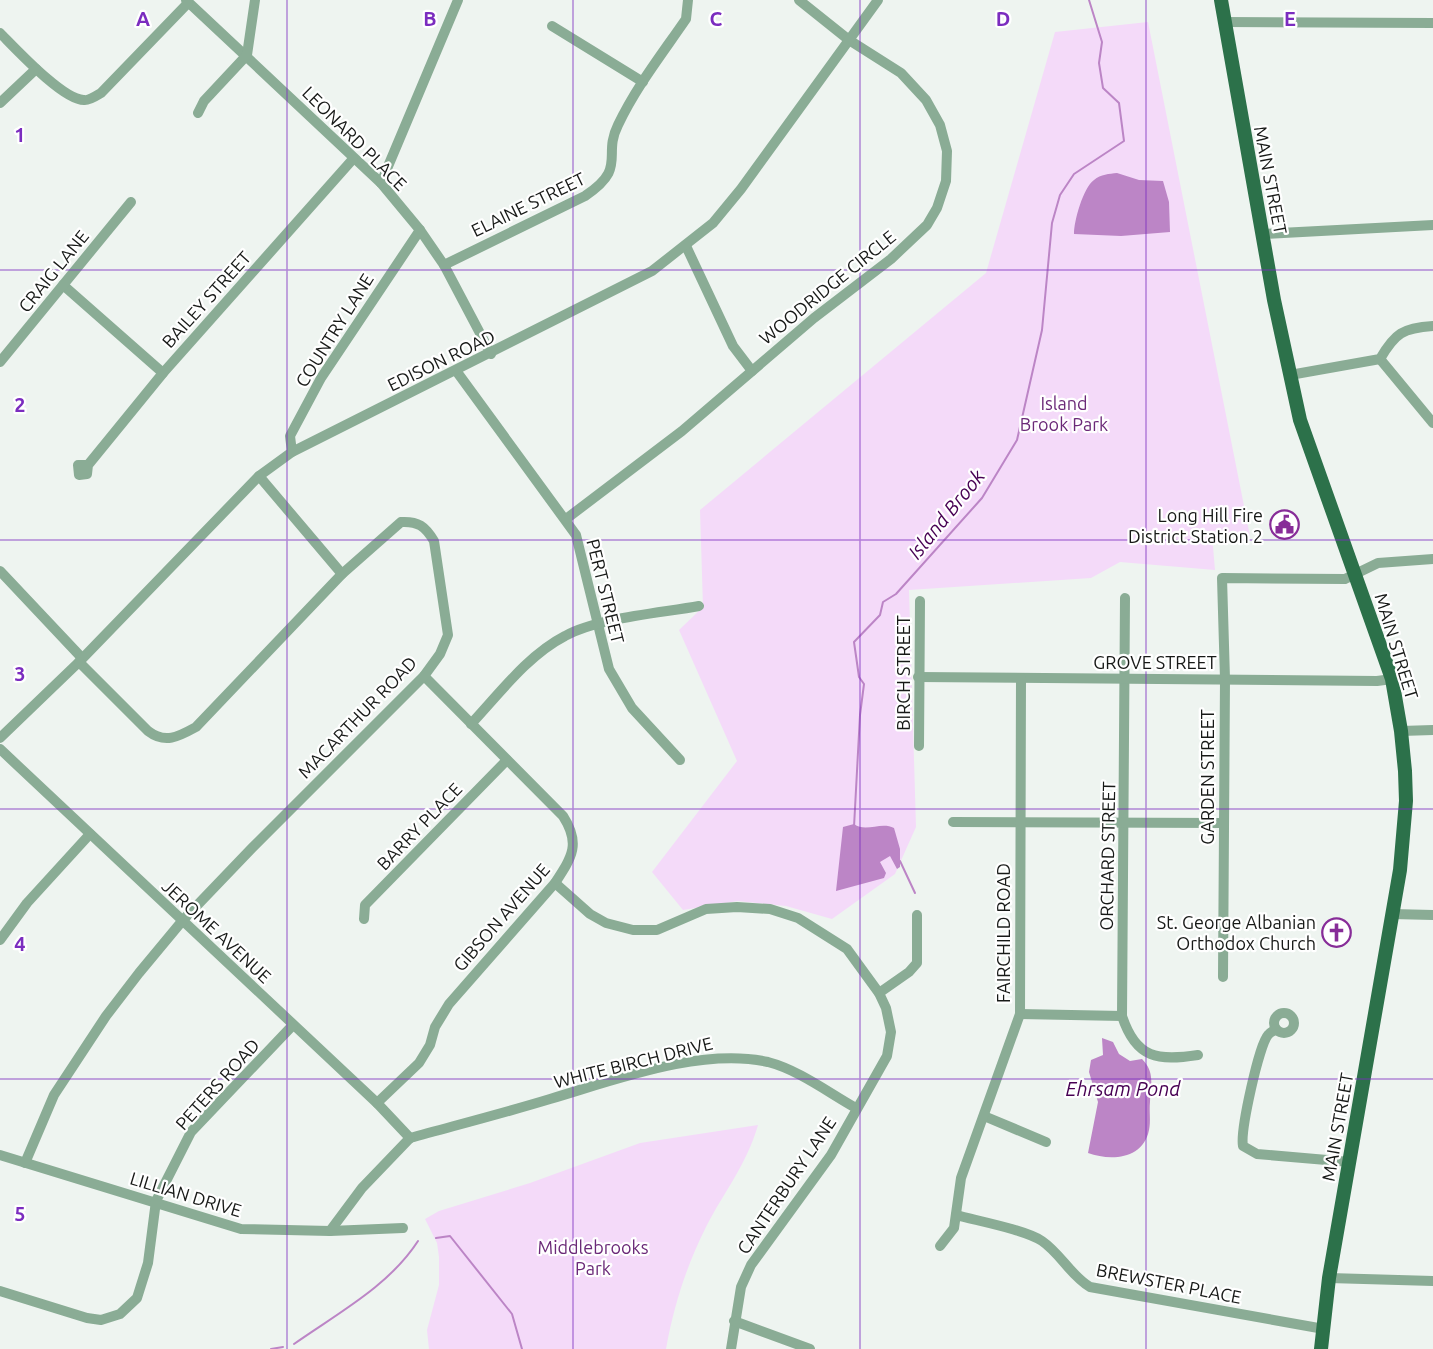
<svg xmlns="http://www.w3.org/2000/svg" width="1433" height="1349" font-family="Ubuntu,sans-serif">
<rect width="100%" height="100%" fill="#eef4f0"/>
<g fill="#f4daf9">
<polygon points="1148,22 1250,536 1212,535 1215,570 1120,562 1091,578 909,590 916,827 895,874 832,919 786,906 738,901 683,910 652,872 737,761 679,630 703,607 700,510 986,273 1055,32"/>
<path d="M758 1125C746 1166 725 1190 706 1227 686 1267 674 1305 666 1349H429L427 1330 439 1285V1257L437 1243 425 1219 439 1211 530 1183 640 1143Z"/>
</g>
<g fill="#bc85c6">
<path d="M1117 173 1139 180 1163 181 1169 202 1170 232 1121 236 1074 234C1074 221 1083 188 1094 180 1101 174 1109 174 1117 173Z"/>
<path d="M854 824C866 833 881 821 894 828L900 849V867L897 869 890 856 880 862 886 873 884 878 836 891 843 827Z"/>
<path d="M1102 1038 1113 1042 1119 1054 1130 1061 1142 1059C1155 1072 1151 1085 1150 1102 1149 1111 1151 1122 1149 1130 1143 1160 1110 1161 1088 1153L1098 1102 1089 1072 1091 1060 1103 1055Z"/>
</g>
<g fill="none" stroke-linecap="round" stroke-linejoin="round">
<g stroke="#bc85c6" stroke-width="2">
<polyline points="854,827 860,715 864,684 859,677 854,642 880,615 883,602 896,594 982,498 1017,440 1042,330 1052,223 1060,195 1074,174 1124,141 1119,103 1103,88 1099,63 1102,42 1089,0"/>
<polyline points="900,861 915,893"/>
<polyline points="436,1238 450,1236 512,1314 522,1349"/>
<path d="M294 1344C338 1313 389 1286 418 1241"/>
<polyline points="271,1349 283,1347"/>
</g>
<g stroke="#8aac95" stroke-width="10">
<polyline points="186,0 381,183 420,230 444,265 491,354"/>
<polyline points="1224,22 1433,23"/>
<polyline points="552,26 643,82"/>
<path d="M0 33C16 49 63 100 84 100 89 101 96 96 101 93L188 3"/>
<polyline points="0,103 36,69"/>
<polyline points="198,113 204,101 247,55 255,0"/>
<polyline points="381,183 458,0"/>
<polyline points="1263,234 1433,225"/>
<polyline points="686,246 733,346 752,371"/>
<path d="M444 265 585 196C628 167 602 157 618 125 636 87 662 54 686 19L688 0"/>
<polyline points="63,285 163,373"/>
<polyline points="1380,359 1433,423"/>
<polyline points="0,362 131,202"/>
<polyline points="457,372 576,535 609,669 632,708 680,760"/>
<path d="M1290 375 1380 359C1395 333 1403 328 1433 326"/>
<polyline points="292,452 290,436 321,378 420,230"/>
<polyline points="88,465 78,465 79,475 87,474 88,465 163,373 353,159"/>
<polyline points="259,476 342,574"/>
<polyline points="566,519 682,431 814,318 891,259 927,225 937,208 946,181 947,151 940,125 926,100 901,73 849,40 799,0"/>
<polyline points="0,571 82,658"/>
<path d="M1125 598 1122 1016C1136 1059 1158 1061 1198 1055"/>
<polyline points="918,677 1377,681 1392,679"/>
<path d="M471 724C499 694 528 655 565 636 597 618 661 613 699 606"/>
<polyline points="1401,731 1433,730"/>
<polyline points="0,738 79,662 259,476 292,452 652,271 713,223 741,189 878,0"/>
<polyline points="919,746 920,601"/>
<polyline points="0,749 377,1103 410,1138"/>
<polyline points="953,822 1223,823"/>
<polyline points="555,883 590,914 606,923 633,930 657,930 706,909 737,907 770,909 798,918 847,949 879,993 886,1008 891,1032 887,1056 831,1155 751,1265 741,1287 731,1349"/>
<polyline points="1392,914 1433,915"/>
<polyline points="364,919 365,905 507,760"/>
<polyline points="0,940 27,903 90,834"/>
<polyline points="1223,977 1225,679 1222,578 1345,579 1378,563 1433,559"/>
<polyline points="879,993 909,972 917,963 917,915"/>
<circle cx="1284" cy="1023" r="10"/>
<polyline points="1020,1014 1122,1016"/>
<path d="M1276 1029C1274 1031 1270 1032 1268 1035 1259 1045 1240 1131 1243 1146L1257 1154 1350 1162"/>
<path d="M377 1103 419 1063 430 1045 435 1027 449 1004 555 883C572 857 581 844 563 816L424 676"/>
<polyline points="984,1116 1046,1142"/>
<path d="M410 1138C457 1125 504 1113 550 1099 615 1080 701 1047 768 1062 799 1070 829 1093 856 1108"/>
<polyline points="0,1155 241,1229 330,1231 403,1228"/>
<path d="M25 1163 54 1095 106 1016 139 973 183 920 252 848 424 676 440 654 448 635 434 541C425 526 418 521 401 522L342 574 196 727C178 737 165 744 148 731L79 662"/>
<path d="M956 1215C978 1221 1026 1230 1042 1241 1061 1254 1070 1275 1090 1287L1324 1329"/>
<polyline points="330,1231 362,1188 410,1138"/>
<polyline points="940,1246 954,1228 961,1178 1020,1014 1021,678"/>
<polyline points="1329,1278 1433,1281"/>
<polyline points="0,1291 87,1318 101,1320 120,1314 137,1298 148,1263 156,1201 191,1132 293,1025"/>
<polyline points="734,1321 810,1349"/>
</g>
<polyline stroke="#2c714a" stroke-width="14" points="1221,0 1274,300 1300,420 1392,679 1401,731 1405,771 1406,801 1400,870 1329,1278 1321,1349"/>
</g>
<path fill="none" stroke="#7b2cbf" stroke-width="1.5" stroke-opacity="0.55" d="M287 0V1349M573 0V1349M860 0V1349M1146 0V1349M0 270H1433M0 540H1433M0 809H1433M0 1079H1433"/>
<defs>
<symbol id="civic-ring" viewBox="-11 -11 22 22"><circle r="9.5" fill="#fff" stroke="#872c98" stroke-width="1.5"/><path d="M-.6-6.5H3V-4.5H.6V-3L4-1V1h2V6H-6V1h2V-1L-.6-3ZM-1.2 2.5V6h2.4V2.5Z" fill="#872c98"/></symbol>
<symbol id="church-ring" viewBox="-11 -11 22 22"><circle r="9.5" fill="#fff" stroke="#872c98" stroke-width="1.5"/><path d="M-1.2-6h2.4v3.5h3.3v2.4h-3.3V6h-2.4V-.1h-3.3v-2.4h3.3Z" fill="#872c98"/></symbol>
</defs>
<g fill-rule="evenodd">
<use href="#civic-ring" x="1268" y="508" width="33" height="33"/>
<use href="#church-ring" x="1320" y="916" width="33" height="33"/>
</g>
<g text-anchor="middle" dominant-baseline="central" stroke-width="4.5" stroke-linejoin="round" paint-order="stroke">
<g font-size="18" fill="#171917" stroke="#fff">
<text transform="translate(355 138) rotate(45)">LEONARD PLACE</text>
<text transform="translate(1271 180) rotate(79)">MAIN STREET</text>
<text transform="translate(528 204) rotate(-26)">ELAINE STREET</text>
<text transform="translate(53 271) rotate(-51)">CRAIG LANE</text>
<text transform="translate(827 287) rotate(-39)">WOODRIDGE CIRCLE</text>
<text transform="translate(206 299) rotate(-48)">BAILEY STREET</text>
<text transform="translate(334 330) rotate(-58)">COUNTRY LANE</text>
<text transform="translate(441 360) rotate(-26)">EDISON ROAD</text>
<text transform="translate(606 591) rotate(76)">PERT STREET</text>
<text transform="translate(1397 646) rotate(73)">MAIN STREET</text>
<text x="1155" y="662">GROVE STREET</text>
<text transform="translate(903 673) rotate(-90)">BIRCH STREET</text>
<text transform="translate(357 717) rotate(-46)">MACARTHUR ROAD</text>
<text transform="translate(1207 777) rotate(-90)">GARDEN STREET</text>
<text transform="translate(419 826) rotate(-46)">BARRY PLACE</text>
<text transform="translate(1107 856) rotate(-89)">ORCHARD STREET</text>
<text transform="translate(501 917) rotate(-49)">GIBSON AVENUE</text>
<text transform="translate(217 931) rotate(43)">JEROME AVENUE</text>
<text transform="translate(1003 933) rotate(-90)">FAIRCHILD ROAD</text>
<text transform="translate(633 1062) rotate(-14)">WHITE BIRCH DRIVE</text>
<text transform="translate(217 1084) rotate(-48)">PETERS ROAD</text>
<text transform="translate(1337 1127) rotate(-80)">MAIN STREET</text>
<text transform="translate(786 1185) rotate(-56)">CANTERBURY LANE</text>
<text transform="translate(186 1194) rotate(17)">LILLIAN DRIVE</text>
<text transform="translate(1169 1283) rotate(11)">BREWSTER PLACE</text>
</g>
<g font-size="18" fill="#6b2978" stroke="#fff">
<text x="1064" y="403">Island<tspan x="1064" dy="21">Brook Park</tspan></text>
<text x="593" y="1247">Middlebrooks<tspan x="593" dy="21">Park</tspan></text>
</g>
<g font-size="18" fill="#171917" stroke="#fff" text-anchor="end">
<text x="1263" y="515">Long Hill Fire<tspan x="1263" dy="21">District Station 2</tspan></text>
<text x="1316" y="922">St. George Albanian<tspan x="1316" dy="21">Orthodox Church</tspan></text>
</g>
<g font-size="20" font-style="italic" fill="#470053" stroke="#fff">
<text transform="translate(946 514) rotate(-51)">Island Brook</text>
<text x="1123" y="1088">Ehrsam Pond</text>
</g>
</g>
<g font-size="20" text-anchor="middle" font-weight="bold" fill="#7b2cbf" stroke="#fff" stroke-width="4.5" stroke-linejoin="round" paint-order="stroke">
<text x="143" y="26">A</text>
<text x="430" y="26">B</text>
<text x="716" y="26">C</text>
<text x="1003" y="26">D</text>
<text x="1290" y="26">E</text>
<text x="20" y="142">1</text>
<text x="20" y="412">2</text>
<text x="20" y="681">3</text>
<text x="20" y="951">4</text>
<text x="20" y="1221">5</text>
</g>
</svg>
